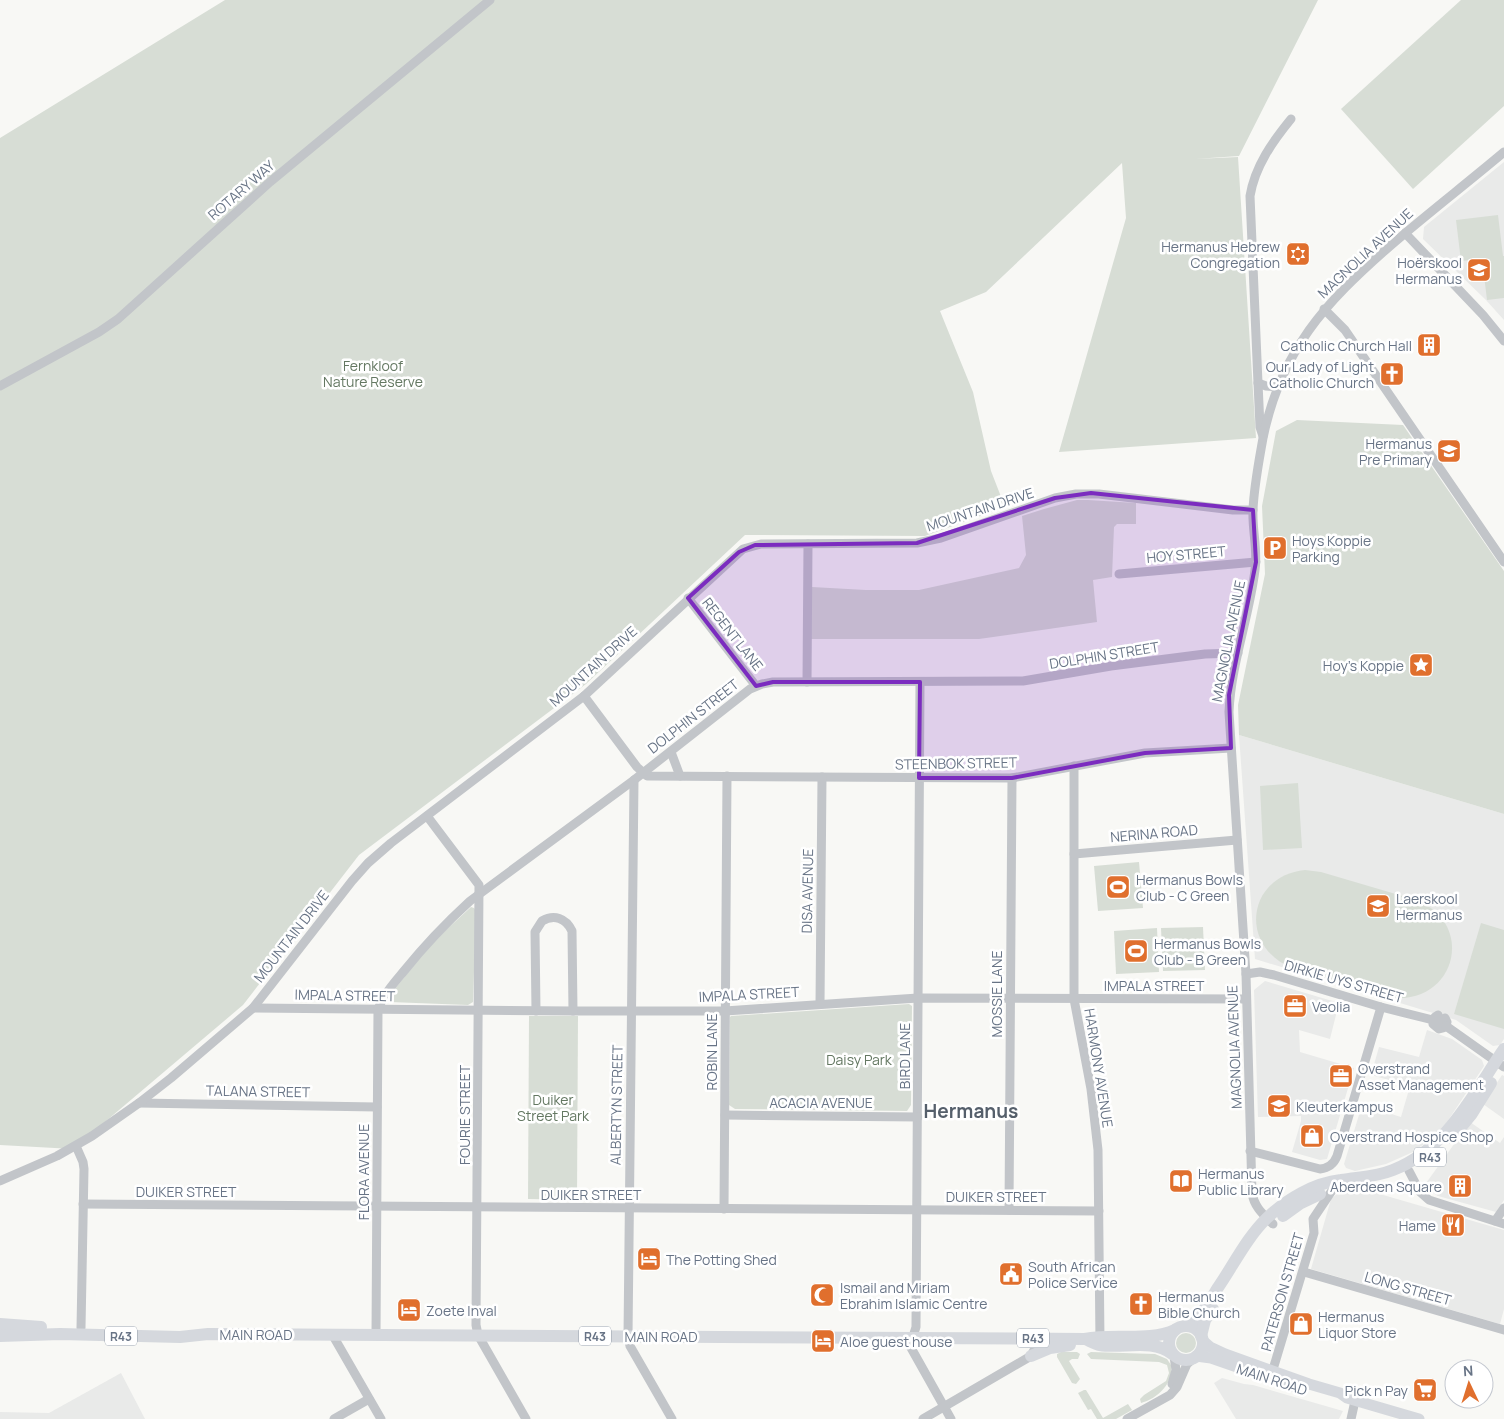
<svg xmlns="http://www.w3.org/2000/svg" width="1504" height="1419" font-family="Manrope,sans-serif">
<rect width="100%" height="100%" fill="#f8f8f5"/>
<g fill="#e9eae9">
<polygon points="1504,162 1504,320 1486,300 1423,239 1424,227"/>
<polygon points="1239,735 1504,814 1504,1039 1500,1045 1493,1046 1456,1020 1255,959"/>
<polygon points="1265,981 1339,1003 1330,1039 1299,1030 1300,1052 1354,1068 1327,1159 1320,1160 1292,1152 1301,1121 1301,1116 1258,1117 1254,990"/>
<polygon points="1427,1030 1452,1039 1482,1060 1484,1066 1447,1122 1432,1138 1413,1152 1386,1164 1355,1171 1346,1168 1344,1164 1362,1105 1401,1117 1410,1086 1371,1075 1379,1047 1419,1057"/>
<polygon points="1502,1075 1504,1076 1504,1119 1483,1104"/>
<polygon points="1470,1122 1500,1143 1504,1137 1504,1200 1496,1212 1438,1196 1428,1190 1424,1186"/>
<polygon points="1359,1188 1504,1230 1504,1309 1500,1324 1311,1269 1331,1199 1337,1194"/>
<polygon points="121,1373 145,1419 0,1419 0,1412 49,1413"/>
<polygon points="1222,1378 1244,1384 1253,1385 1343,1411 1339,1419 1236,1419 1214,1383"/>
</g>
<g fill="#d7ddd5">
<polygon points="225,0 1318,0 1239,156 1195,159 1238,157 1256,438 1059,452 1126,218 1122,163 986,292 940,311 973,392 991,471 1005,507 925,536 745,535 586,684 359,855 243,1005 73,1149 0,1145 0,138"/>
<polygon points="1461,0 1504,0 1504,106 1413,189 1341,109"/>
<polygon points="1498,215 1503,256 1504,256 1504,298 1487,300 1482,259 1461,261 1456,220"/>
<polygon points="1297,420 1403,425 1504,571 1504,814 1239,735 1238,705 1265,574 1262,506 1276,431"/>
<polygon points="1077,500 1088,500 1136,503 1136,524 1117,524 1114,527 1112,577 1093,580 1097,622 979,639 811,639 812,587 866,590 919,590 1019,568 1026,555 1022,516 1044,509"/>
<polygon points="1298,783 1302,848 1263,850 1260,786"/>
<polygon points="1139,862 1143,908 1098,911 1094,866"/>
<path d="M1305 870 1321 872 1416 900C1475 923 1457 1001 1395 998L1292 968C1238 946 1247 876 1305 870Z"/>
<polygon points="471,907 474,908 476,911 473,1002 468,1005 390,1002 390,995 431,944"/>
<polygon points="1481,923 1504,930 1504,1029 1454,1014"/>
<polygon points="1203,927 1205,970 1163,971 1161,928"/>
<polygon points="1157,928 1159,972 1116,974 1114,931"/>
<polygon points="909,1004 912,1006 911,1105 907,1111 735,1109 729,1105 730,1017 731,1016"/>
<polygon points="529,1016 578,1016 577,1200 528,1199"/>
<circle cx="1186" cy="1343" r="10"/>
<polygon points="1061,1352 1077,1352 1080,1354 1078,1359 1072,1359 1069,1361 1080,1379 1076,1384 1072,1383 1057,1357 1057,1354"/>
<path d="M1091 1352 1155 1354 1167 1359 1171 1365C1174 1383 1157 1399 1141 1403L1140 1399 1144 1395 1166 1381 1169 1373 1167 1365 1159 1362 1091 1359 1087 1354Z"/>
<polygon points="1084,1390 1086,1390 1103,1418 1128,1404 1132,1410 1116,1419 1097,1419 1091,1409 1088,1410 1078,1393"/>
</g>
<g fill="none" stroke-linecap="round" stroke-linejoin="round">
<g stroke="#c2c5c9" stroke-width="9">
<polyline points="1405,233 1483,315 1504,341"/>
<polyline points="1324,309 1345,330 1504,562"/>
<polyline points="1258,383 1266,386 1278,387"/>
<polyline points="0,386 99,332 118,319 270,182 490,0"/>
<path d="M1263 436 1260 427 1258 383 1250 196C1255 166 1273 141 1291 119"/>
<polyline points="1119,574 1256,562"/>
<polyline points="688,598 756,686"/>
<polyline points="807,682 808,544"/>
<polyline points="920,682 916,1327 910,1346 951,1419"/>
<polyline points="584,696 637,767 647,776 1012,778 1145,753 1231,748"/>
<polyline points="671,752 680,776"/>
<polyline points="1074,766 1074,999 1091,1089 1098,1150 1100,1341"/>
<polyline points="634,780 628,1336 630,1346 672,1419"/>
<polyline points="427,816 479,885 476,1325 478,1335 526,1419"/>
<polyline points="1074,854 1237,840"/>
<polyline points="1246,974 1260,972 1274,975 1381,1007 1433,1020"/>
<polyline points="820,1004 822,777"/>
<polyline points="253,1008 573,1011 725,1011 918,998 1246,999"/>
<path d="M536 1011 535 932 542 921C554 914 566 918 572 931L573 1011"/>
<polygon points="1438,1015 1440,1022 1445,1018 1447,1022 1443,1028 1439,1029 1433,1024 1435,1017"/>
<polyline points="1446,1026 1504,1067"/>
<polyline points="139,1103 377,1107"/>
<polyline points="725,1115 918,1117"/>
<polyline points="76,1146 83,1162 84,1169 81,1328"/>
<path d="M1250 1151 1320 1169C1329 1168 1334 1164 1337 1156L1381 1007"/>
<polyline points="1409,1171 1420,1192 1429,1200 1504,1224"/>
<polyline points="0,1181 57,1156 92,1136 139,1103 171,1078 253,1008 352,881 368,863 391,843 584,696 743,549 761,544 917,543 941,538 1055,498 1076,494 1099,494 1233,510 1253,510"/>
<polyline points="83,1204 1099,1211"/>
<polyline points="724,1209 727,776"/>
<polyline points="1009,1210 1012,778"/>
<polyline points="1495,1221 1504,1208"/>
<path d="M1273 1224C1264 1215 1254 1207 1252 1193L1246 974 1229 712C1231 664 1249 618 1255 570 1258 550 1252 530 1253 510 1254 486 1259 461 1263 438 1281 350 1325 303 1390 246 1427 214 1466 184 1504 152"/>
<polyline points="1304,1272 1504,1330"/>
<polyline points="332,1334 381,1419"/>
<path d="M376 1335 378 1009C384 994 394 983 404 971 424 946 446 923 470 901L634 780 750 689 762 684 773 682 1023 681 1111 666 1205 654 1238 653"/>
<polyline points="1271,1376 1314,1233 1313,1219 1333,1189"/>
<polyline points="1172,1384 1176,1370 1174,1356"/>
<polyline points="334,1419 369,1399"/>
<polyline points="923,1419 1031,1356 1036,1346 1034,1338"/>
<polyline points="1127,1419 1170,1395 1177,1387 1187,1364 1194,1358"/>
<polyline points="1351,1419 1355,1401"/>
</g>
<g stroke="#d5d8dd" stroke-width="11">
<polyline points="1202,1340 1210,1347 1225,1354 1309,1384 1340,1393 1347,1398 1419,1419"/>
<polyline points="1196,1356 1211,1358 1295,1387"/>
</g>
<g stroke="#d5d8dd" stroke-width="12">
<polyline points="1452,1138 1471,1115 1491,1083"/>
<polyline points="1283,1216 1301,1203 1320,1194"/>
<polyline points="0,1324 41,1327"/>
<path d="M1186 1326C1201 1317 1208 1304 1217 1289 1233 1266 1247 1237 1267 1218 1287 1199 1314 1183 1341 1180 1359 1177 1376 1177 1393 1170 1447 1149 1473 1094 1504 1049"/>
<circle cx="1186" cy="1343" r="17"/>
<path d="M0 1336 60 1334 180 1337 208 1334 1085 1339C1114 1333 1149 1342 1175 1330"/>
<polyline points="1201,1336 1205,1320 1213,1309"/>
<path d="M1085 1339C1090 1341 1095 1344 1100 1345 1122 1349 1153 1338 1172 1354"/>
<polyline points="1031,1356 1050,1348 1070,1345"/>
</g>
</g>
<path fill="#7b2cbf" fill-opacity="0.2" stroke="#7b2cbf" stroke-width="4" stroke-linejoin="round" d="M1091 493 1253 510 1256 562 1229 695 1231 748 1145 753 1012 778H919L920 682H773L756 686 688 598 739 552 755 545 917 543 1055 498Z"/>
<defs>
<symbol id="synagogue-square" viewBox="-11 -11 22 22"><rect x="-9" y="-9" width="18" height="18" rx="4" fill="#e06f2d" stroke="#fff"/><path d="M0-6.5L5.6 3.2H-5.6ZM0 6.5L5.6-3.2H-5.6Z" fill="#fff"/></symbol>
<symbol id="school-square" viewBox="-11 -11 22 22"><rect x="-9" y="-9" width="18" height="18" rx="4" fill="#e06f2d" stroke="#fff"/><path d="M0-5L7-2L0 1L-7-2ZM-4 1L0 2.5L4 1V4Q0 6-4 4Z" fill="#fff"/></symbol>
<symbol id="building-square" viewBox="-11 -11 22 22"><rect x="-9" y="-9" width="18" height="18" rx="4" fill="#e06f2d" stroke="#fff"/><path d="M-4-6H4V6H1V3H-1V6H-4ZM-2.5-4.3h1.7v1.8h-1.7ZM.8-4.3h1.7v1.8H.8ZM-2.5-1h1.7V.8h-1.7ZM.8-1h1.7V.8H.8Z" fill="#fff"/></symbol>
<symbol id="church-square" viewBox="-11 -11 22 22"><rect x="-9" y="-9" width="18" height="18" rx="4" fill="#e06f2d" stroke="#fff"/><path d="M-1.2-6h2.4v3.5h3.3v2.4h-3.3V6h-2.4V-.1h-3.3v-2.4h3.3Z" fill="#fff"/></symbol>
<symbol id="parking-square" viewBox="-11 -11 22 22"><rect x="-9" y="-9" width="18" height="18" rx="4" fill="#e06f2d" stroke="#fff"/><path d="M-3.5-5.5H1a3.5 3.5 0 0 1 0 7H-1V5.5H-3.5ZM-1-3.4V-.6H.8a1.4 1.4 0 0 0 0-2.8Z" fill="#fff"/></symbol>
<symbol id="sight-square" viewBox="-11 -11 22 22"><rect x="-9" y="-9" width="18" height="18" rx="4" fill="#e06f2d" stroke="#fff"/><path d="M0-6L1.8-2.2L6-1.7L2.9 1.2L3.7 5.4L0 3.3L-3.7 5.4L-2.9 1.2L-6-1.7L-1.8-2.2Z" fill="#fff"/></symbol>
<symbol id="stadium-square" viewBox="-11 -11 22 22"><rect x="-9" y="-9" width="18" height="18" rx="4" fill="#e06f2d" stroke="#fff"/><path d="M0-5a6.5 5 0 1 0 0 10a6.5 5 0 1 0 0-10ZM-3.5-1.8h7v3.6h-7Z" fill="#fff"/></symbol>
<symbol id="office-square" viewBox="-11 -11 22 22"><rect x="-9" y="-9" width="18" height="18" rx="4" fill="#e06f2d" stroke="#fff"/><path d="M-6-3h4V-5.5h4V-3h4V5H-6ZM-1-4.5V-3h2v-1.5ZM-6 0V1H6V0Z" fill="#fff"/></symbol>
<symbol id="shop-square" viewBox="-11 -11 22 22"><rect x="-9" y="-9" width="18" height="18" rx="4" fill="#e06f2d" stroke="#fff"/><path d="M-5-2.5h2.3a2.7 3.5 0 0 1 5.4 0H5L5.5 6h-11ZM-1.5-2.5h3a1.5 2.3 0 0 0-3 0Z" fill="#fff"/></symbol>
<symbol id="library-square" viewBox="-11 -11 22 22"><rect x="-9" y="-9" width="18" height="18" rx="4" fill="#e06f2d" stroke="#fff"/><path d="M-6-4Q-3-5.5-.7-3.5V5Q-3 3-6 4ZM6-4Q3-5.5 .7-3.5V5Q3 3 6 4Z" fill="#fff"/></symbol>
<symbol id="restaurant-square" viewBox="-11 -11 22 22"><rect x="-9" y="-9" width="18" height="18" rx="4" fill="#e06f2d" stroke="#fff"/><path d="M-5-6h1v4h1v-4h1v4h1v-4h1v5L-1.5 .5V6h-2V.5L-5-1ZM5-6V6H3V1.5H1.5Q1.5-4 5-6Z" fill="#fff"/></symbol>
<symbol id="hotel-square" viewBox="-11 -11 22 22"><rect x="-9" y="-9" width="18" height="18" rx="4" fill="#e06f2d" stroke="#fff"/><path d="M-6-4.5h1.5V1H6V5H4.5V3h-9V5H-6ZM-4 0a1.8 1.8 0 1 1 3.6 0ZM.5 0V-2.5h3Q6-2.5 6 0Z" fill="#fff"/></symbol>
<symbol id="civic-square" viewBox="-11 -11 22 22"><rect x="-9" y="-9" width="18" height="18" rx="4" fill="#e06f2d" stroke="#fff"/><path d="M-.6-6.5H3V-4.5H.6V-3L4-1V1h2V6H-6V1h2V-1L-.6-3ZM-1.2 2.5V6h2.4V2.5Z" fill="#fff"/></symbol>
<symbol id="mosque-square" viewBox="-11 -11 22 22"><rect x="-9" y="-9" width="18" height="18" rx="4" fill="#e06f2d" stroke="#fff"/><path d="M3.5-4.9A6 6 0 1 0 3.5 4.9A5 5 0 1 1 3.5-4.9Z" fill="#fff"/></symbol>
<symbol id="supermarket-square" viewBox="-11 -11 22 22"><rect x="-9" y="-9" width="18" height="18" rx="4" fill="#e06f2d" stroke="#fff"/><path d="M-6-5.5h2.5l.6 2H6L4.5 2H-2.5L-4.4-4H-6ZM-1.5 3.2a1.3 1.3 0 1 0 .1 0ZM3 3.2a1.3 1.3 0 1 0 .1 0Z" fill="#fff"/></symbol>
</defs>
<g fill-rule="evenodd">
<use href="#synagogue-square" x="1284" y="240" width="28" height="28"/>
<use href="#school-square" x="1465" y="256" width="28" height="28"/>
<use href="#building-square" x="1415" y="331" width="28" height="28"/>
<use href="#church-square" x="1378" y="360" width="28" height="28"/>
<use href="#school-square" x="1435" y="437" width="28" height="28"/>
<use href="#parking-square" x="1261" y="534" width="28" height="28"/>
<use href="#sight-square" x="1407" y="651" width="28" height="28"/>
<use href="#stadium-square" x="1104" y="873" width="28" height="28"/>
<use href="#school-square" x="1364" y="892" width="28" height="28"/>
<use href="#stadium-square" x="1122" y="937" width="28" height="28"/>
<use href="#office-square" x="1281" y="992" width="28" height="28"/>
<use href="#office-square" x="1327" y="1062" width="28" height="28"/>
<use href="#school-square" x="1265" y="1092" width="28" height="28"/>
<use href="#shop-square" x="1298" y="1122" width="28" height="28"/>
<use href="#library-square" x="1167" y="1167" width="28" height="28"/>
<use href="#building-square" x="1446" y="1172" width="28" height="28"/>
<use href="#restaurant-square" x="1439" y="1211" width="28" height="28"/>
<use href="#hotel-square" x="635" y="1245" width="28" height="28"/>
<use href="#civic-square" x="997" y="1260" width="28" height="28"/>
<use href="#mosque-square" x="808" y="1281" width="28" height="28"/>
<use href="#church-square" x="1127" y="1290" width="28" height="28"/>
<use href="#hotel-square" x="395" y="1296" width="28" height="28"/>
<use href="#shop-square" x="1287" y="1310" width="28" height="28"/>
<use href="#hotel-square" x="809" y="1327" width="28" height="28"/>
<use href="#supermarket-square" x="1411" y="1376" width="28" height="28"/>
</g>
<g text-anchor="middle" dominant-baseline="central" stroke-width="5" stroke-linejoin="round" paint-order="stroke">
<g fill="#fff" stroke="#959eaa" stroke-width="1">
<rect x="1414" y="1147.5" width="32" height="19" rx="4"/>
<rect x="105" y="1326.5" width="32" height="19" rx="4"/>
<rect x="579" y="1326.5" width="32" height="19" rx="4"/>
<rect x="1017" y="1328.5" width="32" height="19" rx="4"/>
</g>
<g font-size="12" font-weight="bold" fill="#687486">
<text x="1430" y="1157">R43</text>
<text x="121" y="1336">R43</text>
<text x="595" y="1336">R43</text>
<text x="1033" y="1338">R43</text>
</g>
<g font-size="14" fill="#687486" stroke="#fff">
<text transform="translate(241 190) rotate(-41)">ROTARY WAY</text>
<text transform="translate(1365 253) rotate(-43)">MAGNOLIA AVENUE</text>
<text transform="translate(980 509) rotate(-18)">MOUNTAIN DRIVE</text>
<text transform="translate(1186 554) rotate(-5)">HOY STREET</text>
<text transform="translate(733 634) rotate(52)">REGENT LANE</text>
<text transform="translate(1228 641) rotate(-79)">MAGNOLIA AVENUE</text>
<text transform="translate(1104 655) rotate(-9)">DOLPHIN STREET</text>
<text transform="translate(593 666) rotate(-42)">MOUNTAIN DRIVE</text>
<text transform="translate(693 716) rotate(-38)">DOLPHIN STREET</text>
<text transform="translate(956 763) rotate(-1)">STEENBOK STREET</text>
<text transform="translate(1154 833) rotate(-5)">NERINA ROAD</text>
<text transform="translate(807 891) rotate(-89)">DISA AVENUE</text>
<text transform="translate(291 936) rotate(-52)">MOUNTAIN DRIVE</text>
<text transform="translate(1344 981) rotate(16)">DIRKIE UYS STREET</text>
<text x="1154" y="985">IMPALA STREET</text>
<text transform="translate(749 994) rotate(-3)">IMPALA STREET</text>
<text transform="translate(996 994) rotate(-90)">MOSSIE LANE</text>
<text transform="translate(345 995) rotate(1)">IMPALA STREET</text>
<text transform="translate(1234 1047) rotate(-92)">MAGNOLIA AVENUE</text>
<text transform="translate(711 1052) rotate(-90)">ROBIN LANE</text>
<text transform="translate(904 1056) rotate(-90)">BIRD LANE</text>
<text transform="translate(1099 1068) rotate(81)">HARMONY AVENUE</text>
<text transform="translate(258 1091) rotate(1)">TALANA STREET</text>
<text x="821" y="1102">ACACIA AVENUE</text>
<text transform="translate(616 1105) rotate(-89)">ALBERTYN STREET</text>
<text transform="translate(464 1115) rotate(-90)">FOURIE STREET</text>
<text transform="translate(363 1172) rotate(-90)">FLORA AVENUE</text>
<text x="186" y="1191">DUIKER STREET</text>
<text x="591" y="1194">DUIKER STREET</text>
<text x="996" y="1196">DUIKER STREET</text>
<text transform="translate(1408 1288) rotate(16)">LONG STREET</text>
<text transform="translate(1282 1292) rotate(-74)">PATERSON STREET</text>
<text x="256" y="1334">MAIN ROAD</text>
<text x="661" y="1336">MAIN ROAD</text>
<text transform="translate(1272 1379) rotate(18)">MAIN ROAD</text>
</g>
<g font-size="14" fill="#687486" stroke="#fff" text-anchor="start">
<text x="1280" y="246" text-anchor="end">Hermanus Hebrew<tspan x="1280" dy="16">Congregation</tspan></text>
<text x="1462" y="262" text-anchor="end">Hoërskool<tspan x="1462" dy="16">Hermanus</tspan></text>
<text x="1412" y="345" text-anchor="end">Catholic Church Hall</text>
<text x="1374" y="366" text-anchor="end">Our Lady of Light<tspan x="1374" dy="16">Catholic Church</tspan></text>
<text x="1432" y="443" text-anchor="end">Hermanus<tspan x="1432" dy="16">Pre Primary</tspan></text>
<text x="1292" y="540">Hoys Koppie<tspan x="1292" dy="16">Parking</tspan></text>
<text x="1404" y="665" text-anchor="end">Hoy's Koppie</text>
<text x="1136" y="879">Hermanus Bowls<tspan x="1136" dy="16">Club - C Green</tspan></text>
<text x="1396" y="898">Laerskool<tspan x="1396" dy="16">Hermanus</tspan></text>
<text x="1154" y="943">Hermanus Bowls<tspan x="1154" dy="16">Club - B Green</tspan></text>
<text x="1312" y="1006">Veolia</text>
<text x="1358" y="1068">Overstrand<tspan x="1358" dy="16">Asset Management</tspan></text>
<text x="1296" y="1106">Kleuterkampus</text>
<text x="1330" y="1136">Overstrand Hospice Shop</text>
<text x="1198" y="1173">Hermanus<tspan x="1198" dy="16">Public Library</tspan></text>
<text x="1442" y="1186" text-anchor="end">Aberdeen Square</text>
<text x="1436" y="1225" text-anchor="end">Hame</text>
<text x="666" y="1259">The Potting Shed</text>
<text x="1028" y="1266">South African<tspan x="1028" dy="16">Police Service</tspan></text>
<text x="840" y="1287">Ismail and Miriam<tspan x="840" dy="16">Ebrahim Islamic Centre</tspan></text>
<text x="1158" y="1296">Hermanus<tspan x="1158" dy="16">Bible Church</tspan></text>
<text x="426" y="1310">Zoete Inval</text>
<text x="1318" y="1316">Hermanus<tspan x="1318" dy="16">Liquor Store</tspan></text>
<text x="840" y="1341">Aloe guest house</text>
<text x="1408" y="1390" text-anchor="end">Pick n Pay</text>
</g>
<g font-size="14" fill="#647862" stroke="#fff">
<text x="373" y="365">Fernkloof<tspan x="373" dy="16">Nature Reserve</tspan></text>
<text x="859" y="1059">Daisy Park</text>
<text x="553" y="1099">Duiker<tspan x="553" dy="16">Street Park</tspan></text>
</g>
<g font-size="19" font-weight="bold" fill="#555f6b" stroke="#fff">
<text x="971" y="1111">Hermanus</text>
</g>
</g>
<g transform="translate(1469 1384) rotate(356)"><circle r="24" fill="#ffffff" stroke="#c3c7cf"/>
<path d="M0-4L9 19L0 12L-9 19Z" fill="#e06f2d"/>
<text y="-8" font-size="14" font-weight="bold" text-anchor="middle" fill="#687486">N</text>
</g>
</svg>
